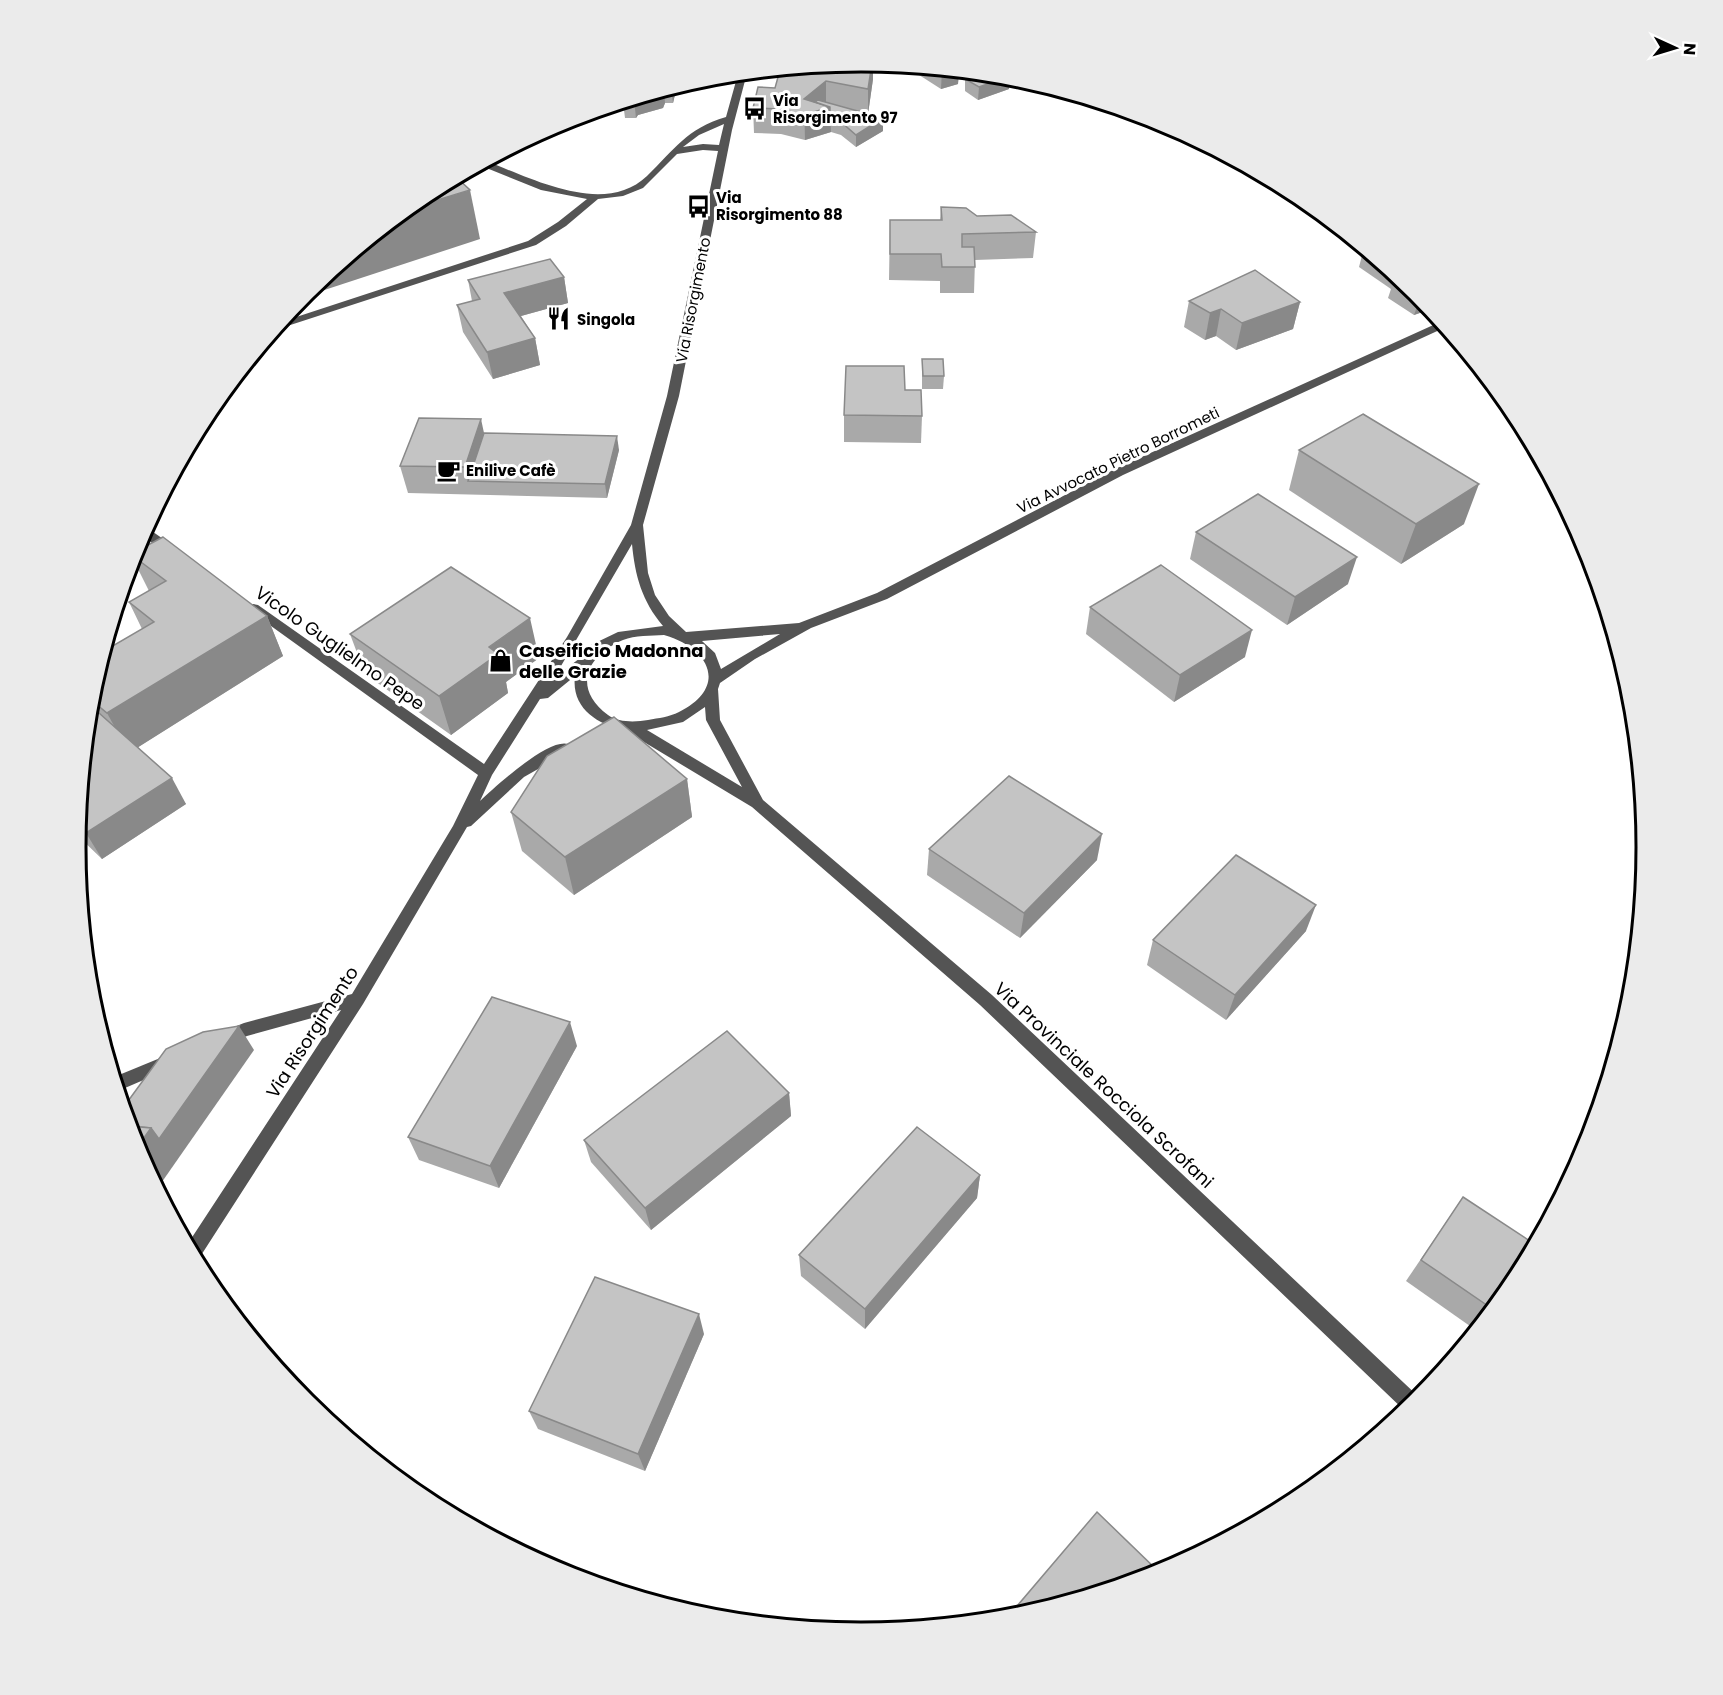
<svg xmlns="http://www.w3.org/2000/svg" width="1723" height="1695" font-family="Poppins,sans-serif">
<rect width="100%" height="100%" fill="#fff"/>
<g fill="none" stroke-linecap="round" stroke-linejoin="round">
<g fill="#545454" fill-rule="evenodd">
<path d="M747 73 732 130 679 396 643 525 648 573 655 595 669 616 686 632 799 623 877 593 1115 469 1440 322 1446 327 1123 475 887 599 811 628 755 659 720 683 718 689 720 720 763 800 992 995 1421 1399 1406 1412 980 1005 752 807 624 730C596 724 571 707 575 676L548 698 540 699 492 775 480 801C495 787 548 738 568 744L570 748 568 752 524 777 471 826 467 827 363 1004 198 1260 196 1261 187 1245 341 1010 247 1036 225 1045 219 1043 217 1038 219 1033 244 1023 352 994 453 826 478 775 246 608 253 604 258 605 484 764 567 637 631 525 667 396 718 151 703 150 677 154 643 188 623 196 598 199 566 226 536 245 275 330 281 322 528 241 558 222 587 199 541 190 479 165 486 161C531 178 604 217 647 176 675 149 686 129 726 117L738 74ZM724 124 719 145 703 144 683 147 699 135ZM632 544C635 576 642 601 663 626L618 632 591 645 584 655 554 678ZM780 634 721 669 715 653 702 641ZM664 635C710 648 729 687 679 712 669 717 659 718 648 720 636 722 619 723 608 715 572 688 586 656 623 640 635 635 651 636 664 635ZM705 707 706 720 742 787 647 730 683 722Z"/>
<polygon points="146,527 176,548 176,554 168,554 141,535"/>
<polygon points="170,1054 176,1056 178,1061 176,1066 118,1091 114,1077"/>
</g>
</g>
<g fill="#a9a9a9">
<polygon points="861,62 873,63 873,79 868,114 883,131 856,147 841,135 831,132 805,140 781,134 754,133 753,108 775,88"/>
<polygon points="905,66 959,71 958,84 941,89"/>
<polygon points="1010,76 1009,89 978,100 965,91 965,79"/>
<polygon points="677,86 673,103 665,103 663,108 638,115 636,118 625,118 623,102"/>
<polygon points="941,207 977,216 1036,232 1033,258 975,260 974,293 940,293 940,281 889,280 890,220 940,220"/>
<polygon points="1364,248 1418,292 1431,309 1414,315 1388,298 1391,289 1359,267"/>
<polygon points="564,277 568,303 521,316 535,338 540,365 493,379 463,332 457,305 472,301 468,280"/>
<polygon points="1189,301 1300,302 1293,329 1236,350 1216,336 1205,340 1184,327"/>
<polygon points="922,359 944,376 943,389 922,389"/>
<polygon points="905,390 922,416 921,443 844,442 844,415"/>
<polygon points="484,433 619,450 607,498 408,493 400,466"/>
<polygon points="1299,450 1464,524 1401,564 1289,490"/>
<polygon points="1196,532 1348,584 1287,625 1190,559"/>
<polygon points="133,553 267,616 283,656 138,747 186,804 102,859 77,835 91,694 142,629 129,602 149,591 132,557"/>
<polygon points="1090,607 1245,657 1174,702 1086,634"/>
<polygon points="350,634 539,658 506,682 508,693 451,735 365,674"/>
<polygon points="687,779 692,817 574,895 522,851 511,812"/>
<polygon points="929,849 1097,860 1020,938 927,875"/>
<polygon points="1306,931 1226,1020 1147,965 1153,940"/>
<polygon points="577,1046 499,1188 419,1160 408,1137"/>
<polygon points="789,1093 791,1116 651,1230 591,1162 584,1140"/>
<polygon points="980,1175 977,1198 865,1329 801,1276 799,1255"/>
<polygon points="1463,1197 1515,1284 1477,1331 1406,1281"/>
<polygon points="704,1334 645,1471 538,1429 529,1411"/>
</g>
<g fill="#898989">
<polygon points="872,63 873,63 873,79 868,114 868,89"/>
<polygon points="942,69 959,71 958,84 941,89"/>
<polygon points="1010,76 1009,89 978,100 979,87"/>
<polygon points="826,81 826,106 830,107 831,132 805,140 804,99"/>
<polygon points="677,86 673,103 671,88"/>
<polygon points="664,90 665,103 663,108 638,115 636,118 634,99"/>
<polygon points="573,118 571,122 561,123 561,121"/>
<polygon points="883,118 883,131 856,147 856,135"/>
<polygon points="470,190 480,239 300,298 306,291 405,210"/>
<polygon points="564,277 568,303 510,319 504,293"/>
<polygon points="1421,296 1431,309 1414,315"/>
<polygon points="1300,302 1293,329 1236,350 1242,323"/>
<polygon points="1221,309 1216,336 1205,340 1210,313"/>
<polygon points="535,338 540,365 493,379 487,352"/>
<polygon points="481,419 487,447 468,481 465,467"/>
<polygon points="617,436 619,450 607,498 605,484"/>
<polygon points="1479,484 1464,524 1401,564 1416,524"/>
<polygon points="1357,557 1348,584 1287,625 1295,597"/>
<polygon points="267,616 283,656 129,753 107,713"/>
<polygon points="530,618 539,658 506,682 508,693 451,735 439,696 489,647"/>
<polygon points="1252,630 1245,657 1174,702 1180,675"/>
<polygon points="172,778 186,804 102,859 86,833"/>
<polygon points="687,779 692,817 574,895 565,857"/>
<polygon points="1102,834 1097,860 1020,938 1024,913"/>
<polygon points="1316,905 1306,931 1226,1020 1235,995"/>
<polygon points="570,1022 577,1046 499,1188 490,1166"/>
<polygon points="239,1026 254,1050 157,1189 136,1149 151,1128"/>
<polygon points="789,1093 791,1116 651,1230 645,1208"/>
<polygon points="980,1175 977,1198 865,1329 865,1309"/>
<polygon points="699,1314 704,1334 645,1471 638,1454"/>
</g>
<g fill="#c4c4c4" stroke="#898989" stroke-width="1.5">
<polygon points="861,62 872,63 868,89 826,81 804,99 830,107 804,115 780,109 753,108 758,87 775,88 780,70"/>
<polygon points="982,73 1010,76 979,87 965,79"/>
<polygon points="818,100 883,118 856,135 841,122 830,119 830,107 815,102"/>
<polygon points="456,177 470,190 405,210 425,194"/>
<polygon points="941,207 966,208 977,216 1011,215 1036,232 962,234 962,247 974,247 975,267 942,267 941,254 890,254 890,220 942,220"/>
<polygon points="550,259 564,277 504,293 535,338 487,352 457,305 480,299 468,280"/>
<polygon points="1255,270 1300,302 1242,323 1221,309 1210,313 1189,301"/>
<polygon points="922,359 943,359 944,376 923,376"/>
<polygon points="846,366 904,366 905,390 921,390 922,416 844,415"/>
<polygon points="1363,414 1479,484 1416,524 1299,450"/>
<polygon points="419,418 481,419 465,467 400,466"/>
<polygon points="484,433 617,436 605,484 468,481"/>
<polygon points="1258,494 1357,557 1295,597 1196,532"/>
<polygon points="163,537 267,616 107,713 90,699 91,694 104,651 154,622 129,602 166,581 133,556 133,553"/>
<polygon points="1161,565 1252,630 1180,675 1090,607"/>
<polygon points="451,567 530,618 489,647 498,654 439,696 350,634"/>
<polygon points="90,705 172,778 86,833 78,825"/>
<polygon points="614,717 687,779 565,857 511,812 547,756"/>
<polygon points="1009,776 1102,834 1024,913 929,849"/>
<polygon points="1236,855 1316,905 1235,995 1153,940"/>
<polygon points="492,997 570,1022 490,1166 408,1137"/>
<polygon points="239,1026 159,1139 151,1128 129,1126 123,1108 166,1049 203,1032"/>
<polygon points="727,1031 789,1093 645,1208 584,1140"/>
<polygon points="129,1126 151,1128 136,1149 135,1148"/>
<polygon points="917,1127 980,1175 865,1309 799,1255"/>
<polygon points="1463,1197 1536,1245 1515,1284 1494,1310 1421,1260"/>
<polygon points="595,1277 699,1314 638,1454 529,1411"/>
<polygon points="1097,1512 1161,1574 1015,1618 1006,1619"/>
</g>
<defs>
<symbol id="bus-bare" viewBox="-9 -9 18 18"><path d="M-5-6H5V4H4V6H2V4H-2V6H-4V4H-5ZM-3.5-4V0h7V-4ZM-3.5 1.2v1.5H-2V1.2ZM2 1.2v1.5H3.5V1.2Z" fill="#000" stroke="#fff" stroke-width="2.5" paint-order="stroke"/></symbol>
<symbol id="restaurant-bare" viewBox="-9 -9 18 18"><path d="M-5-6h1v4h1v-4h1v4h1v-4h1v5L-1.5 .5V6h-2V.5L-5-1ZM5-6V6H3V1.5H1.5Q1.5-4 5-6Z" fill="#000" stroke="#fff" stroke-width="2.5" paint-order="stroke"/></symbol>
<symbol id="cafe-bare" viewBox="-9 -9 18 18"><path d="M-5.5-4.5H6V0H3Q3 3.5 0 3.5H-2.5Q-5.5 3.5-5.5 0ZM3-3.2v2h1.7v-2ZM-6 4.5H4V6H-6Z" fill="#000" stroke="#fff" stroke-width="2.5" paint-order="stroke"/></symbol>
<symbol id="shop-bare" viewBox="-9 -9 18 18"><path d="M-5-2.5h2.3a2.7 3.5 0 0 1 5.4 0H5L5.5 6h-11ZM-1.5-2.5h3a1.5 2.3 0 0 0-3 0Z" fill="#000" stroke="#fff" stroke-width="2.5" paint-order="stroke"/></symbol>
</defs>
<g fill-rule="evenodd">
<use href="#bus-bare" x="738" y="92" width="33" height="33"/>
<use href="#bus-bare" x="682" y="190" width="33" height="33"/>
<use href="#restaurant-bare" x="542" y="302" width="33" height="33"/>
<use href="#cafe-bare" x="432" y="454" width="33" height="33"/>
<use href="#shop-bare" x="484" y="644" width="33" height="33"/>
</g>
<g text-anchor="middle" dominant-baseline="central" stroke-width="6" stroke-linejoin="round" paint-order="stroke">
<g font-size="15" font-weight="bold" fill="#000" stroke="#fff" text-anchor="start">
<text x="773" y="100">Via<tspan x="773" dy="17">Risorgimento 97</tspan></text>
<text x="716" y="197">Via<tspan x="716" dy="17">Risorgimento 88</tspan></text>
<text x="577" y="319">Singola</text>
<text x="466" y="470">Enilive Cafè</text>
</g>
<g font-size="15" fill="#000" stroke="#fff">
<text transform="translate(693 300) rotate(-79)">Via Risorgimento</text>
<text transform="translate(1118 460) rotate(-26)">Via Avvocato Pietro Borrometi</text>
</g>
<g font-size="18" fill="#000" stroke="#fff">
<text transform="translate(340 648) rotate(35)">Vicolo Guglielmo Pepe</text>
<text transform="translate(312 1032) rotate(-57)">Via Risorgimento</text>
<text transform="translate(1104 1085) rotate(43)">Via Provinciale Rocciola Scrofani</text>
</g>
<g font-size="18" font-weight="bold" fill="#000" stroke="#fff" text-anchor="start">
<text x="519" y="650">Caseificio Madonna<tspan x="519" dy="21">delle Grazie</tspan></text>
</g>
</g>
<path d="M0 0H1723V1695H0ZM86 847a775 775 0 1 1 1550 0a775 775 0 1 1-1550 0Z" fill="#ebebeb" fill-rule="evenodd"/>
<path fill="none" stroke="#000" stroke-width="3" d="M86 847a775 775 0 1 1 1550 0a775 775 0 1 1-1550 0Z"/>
<g transform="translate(1675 48) rotate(94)" stroke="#ffffff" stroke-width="4.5" paint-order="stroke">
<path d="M0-4.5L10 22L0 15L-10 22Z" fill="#000000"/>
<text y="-9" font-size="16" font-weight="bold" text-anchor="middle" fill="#000000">N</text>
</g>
</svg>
